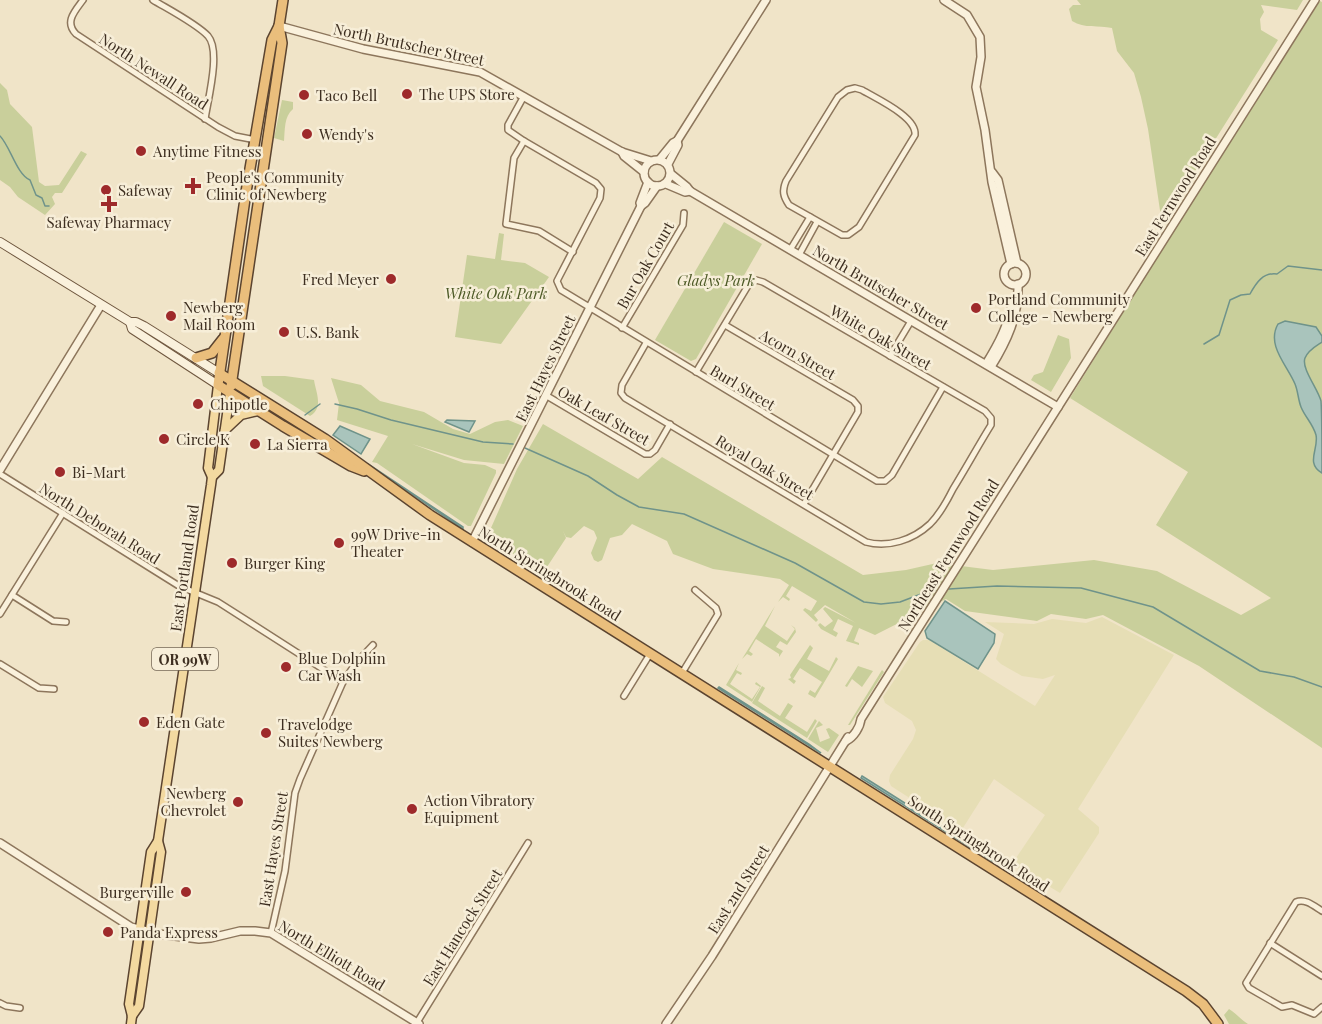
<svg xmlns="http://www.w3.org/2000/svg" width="1322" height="1024" font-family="'Playfair Display',serif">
<rect width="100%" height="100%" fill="#f0e4c8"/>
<polygon fill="#e6deb5" points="1102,617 1174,655 1078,809 1099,827 1099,833 1060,893 1012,864 1045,815 994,779 961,831 891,786 889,781 890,775 913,739 916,730 912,721 885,703 883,697 920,642 923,640 929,640 1035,706 1055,675 1043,679 1022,676 1001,664 996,659 1004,634 985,622 1034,624 1052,619 1086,623"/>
<g fill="#c9cf9b">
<path d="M1077 0H1303L1297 10 1261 5 1264 12 1260 19 1261 30 1278 40 1162 224 1148 129 1141 97 1134 73 1117 51 1112 28C1098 25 1085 29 1072 21L1069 9 1073 5H1081Z"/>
<polygon points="1320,1 1322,2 1322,748 1199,666 1103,615 1086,619 1051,614 1037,621 965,611 946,599 875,635 859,628 854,641 859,643 859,645 846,641 853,626 838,619 833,630 838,633 836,637 821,629 818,625 820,623 825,627 833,621 823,609 825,607 856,623 825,605 814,615 818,620 816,622 803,610 805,608 811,611 817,601 792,586 786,596 790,599 789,601 783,597 778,602 789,585 780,579 713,569 673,554 667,541 632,524 622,535 610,538 602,560 598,562 594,560 591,553 597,538 594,531 584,526 571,538 566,537 563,531 566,538 543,573 487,537 517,469 543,424 638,479 662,457 863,575 906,570 937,563 993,570 1094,560 1157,571 1241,615 1271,598 1156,525 1188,472 1070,398 1119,319 1117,318 1206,176 1209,176"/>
<polygon points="0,83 7,90 10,104 32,127 39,182 45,186 59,185 81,151 87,154 62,193 55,193 52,197 55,204 45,215 18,197 10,187 0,180"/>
<path d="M282 100 293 102V109C284 116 285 130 284 141L274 138Z"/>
<polygon points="724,222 762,244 696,359 691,361 655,340"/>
<polygon points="499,233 504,234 501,260 525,263 549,277 501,344 455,337 467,255 495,259"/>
<polygon points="1058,335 1069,339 1071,358 1051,392 1031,380 1034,375 1043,372"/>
<path d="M261 376H285L314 380C316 393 324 408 310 416L263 386Z"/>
<polygon points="331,378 361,385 380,401 424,412 453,429 470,434 495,422 508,420 523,426 504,464 464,460 412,444 464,463 485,465 496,470 496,473 471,526 468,526 377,463 372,462 388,436 337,420 339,403"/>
<polygon points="775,606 765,626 787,641 795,629 791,625 795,628 796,632 787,645 780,641 776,647 783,651 779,657 779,654 756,639 749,651 753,654 751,656 747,654 742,659"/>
<polygon points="810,645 813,648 807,659 829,671 836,657 838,659 815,698 808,694 810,690 815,693 822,682 800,668 793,679 796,681 794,684 788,679 791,678 790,675"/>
<polygon points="739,663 736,670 742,673 741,675 737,673 730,684 752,699 760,687 755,684 756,682 761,686 752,702 726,685"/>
<polygon points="858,666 873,671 862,687 852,679 847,687 845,686"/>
<polygon points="882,670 884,672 850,725 848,725"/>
<polygon points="762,686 765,688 758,701 780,716 788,703 793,706 785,718 807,732 815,719 817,721 807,738 752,703"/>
<polygon points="819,721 823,725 816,728 820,742 830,738 826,729 829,728 839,735 828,752 808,739"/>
<path d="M1229 1009C1237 1014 1240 1019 1248 1024H1229L1224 1015Z"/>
</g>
<g fill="#a9c4bc" stroke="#6f938a" stroke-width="1.5">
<path d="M1285 321 1316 327 1322 336V342C1316 346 1308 350 1305 358 1301 368 1318 389 1321 401 1322 416 1322 456 1322 473 1305 463 1319 449 1316 435 1313 424 1305 417 1301 407 1298 399 1298 391 1295 384 1287 365 1266 345 1278 324Z"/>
<polygon points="447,420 475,421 469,432 445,422"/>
<polygon points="340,426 370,439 361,454 333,435"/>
<polygon points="368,464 463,527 463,529"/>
<polygon points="945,601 995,634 994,643 978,669 927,638 925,631"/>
<polygon points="719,687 809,744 821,753 718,688"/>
<polygon points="862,776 987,855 993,859 992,861 861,778"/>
</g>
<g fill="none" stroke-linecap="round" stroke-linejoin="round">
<g stroke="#6f938a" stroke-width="1.5">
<path d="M0 136C10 146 17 175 30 180L36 195 42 198 45 206H49"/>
<path d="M1204 344 1219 335 1230 300 1241 295 1250 294C1256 283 1263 272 1277 274L1288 266 1322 270"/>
<polyline points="335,404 357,409 391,420 483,442 513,444"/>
<polyline points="305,415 320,404"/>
<polyline points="525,448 588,476 617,495 639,507 684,514 795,563 864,602 881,604 900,602 929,591 935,590"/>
<polyline points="949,589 997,586 1081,588 1153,607 1260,671 1294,677 1322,687"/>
</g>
<defs>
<g id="minor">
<path d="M83 0C75 11 64 22 76 34L218 127 235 136 256 140"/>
<path d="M153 0C168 9 197 24 208 36 221 51 208 99 205 119"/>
<path d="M855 88 862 90C877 99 917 117 915 135L859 227 848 235H842L789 205C783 196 782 191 786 181L838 97 847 90Z"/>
<polyline points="524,96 508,125 508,130 524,141 596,183 601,189 600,198 557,281 561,290 877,481 885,481 892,475 943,387"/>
<polyline points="524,141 514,158 506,224 539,231 573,252"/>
<polyline points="790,250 810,217"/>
<polyline points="799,255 817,222"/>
<polyline points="725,325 853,400 858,406 858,412 804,504"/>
<polyline points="622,328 683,225 684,213"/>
<path d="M646 343 622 385 621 393 625 398 866 542C888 548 913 540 930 524 940 514 947 501 953 489 966 468 978 446 991 425V418L985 411 763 282 756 280 749 284 696 372"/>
<polyline points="890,356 911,321"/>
<polyline points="547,396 645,454 650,454 655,450 670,424"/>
<polyline points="0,474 163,576 179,586 218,602 343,682"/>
<polyline points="12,595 53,621 66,622"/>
<polyline points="0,614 63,513"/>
<polyline points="0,664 39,688 54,689"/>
<polyline points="682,673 718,614 716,608 695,590"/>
<polyline points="624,696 650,654"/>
<path d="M1322 911C1314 906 1305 898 1296 902L1246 983 1249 988 1282 1007 1292 1005 1314 1014 1322 1007"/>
<polyline points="271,933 285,871 295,793 300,779 343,682 356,663 373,645"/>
<polyline points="1270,943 1322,976"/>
<polyline points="0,1003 6,1006 20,1008"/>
<polyline points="416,1024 528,843"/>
</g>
<g id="tertiary">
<polyline points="944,0 967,15 980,37 981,57 976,87 985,130 992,182 1011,264"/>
<polyline points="279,26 363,49 480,72 622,152 651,161"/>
<polyline points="622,152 624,156 644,172"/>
<polyline points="660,159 673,143 677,141 766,0"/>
<circle cx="657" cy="173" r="13"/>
<polyline points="668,164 678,145 677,141"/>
<polyline points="992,172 998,180 1017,263"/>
<polyline points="671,174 687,187 690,191 1058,407"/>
<polyline points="666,184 685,192 690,191"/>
<polyline points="641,206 645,203 657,186"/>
<circle cx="1015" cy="274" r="11"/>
<path d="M986 364C999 343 1009 324 1013 299"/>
<path d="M991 367C1007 341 1019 316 1018 284"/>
<polyline points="0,470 101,305"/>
<polyline points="472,542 641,206 640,203 648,182"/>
<path d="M846 741C854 737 860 727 861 719L1315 0"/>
<polyline points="0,843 131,927 159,934 199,939 211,938 240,931 255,931 271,933 419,1024"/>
<polyline points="666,1024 712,956 848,737"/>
</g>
<g id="secondary">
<polyline points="0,242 130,322 136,322 144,326 219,373"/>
<polyline points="130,322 132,329 218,385"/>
</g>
<g id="primary">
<polyline points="225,430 241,415 258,411"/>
<polyline points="212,477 219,470 230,393"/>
<polyline points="132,1016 139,1006 161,852 158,841 211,485 212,477 208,468 218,385"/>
<polyline points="131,1024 132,1016 129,1004 151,852 158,841"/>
</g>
<g id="trunk">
<polyline points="279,26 272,40 246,192 218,385 283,426 351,466 364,471"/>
<polyline points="196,358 212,353 223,339"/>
<polyline points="219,373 325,439 430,515 1186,991 1203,1004 1218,1024"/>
<polyline points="231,386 282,43 279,26 283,0"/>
</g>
</defs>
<use href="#minor" stroke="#8d765c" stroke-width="8"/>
<use href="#tertiary" stroke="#8d765c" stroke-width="10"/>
<use href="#secondary" stroke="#6f573f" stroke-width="10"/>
<use href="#primary" stroke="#5b4430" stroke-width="11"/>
<use href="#trunk" stroke="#5b4430" stroke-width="12"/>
<use href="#minor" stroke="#faf1dc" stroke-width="5"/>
<use href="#tertiary" stroke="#faf1dc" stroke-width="7"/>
<use href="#secondary" stroke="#faf1dc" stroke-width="8"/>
<use href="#primary" stroke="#f3d9a0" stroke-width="8"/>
<use href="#trunk" stroke="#eabe7c" stroke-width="9"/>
</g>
<g fill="#9e2a2b" stroke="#f7eed8" stroke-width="2">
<circle cx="407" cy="94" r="6"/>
<circle cx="304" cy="95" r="6"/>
<circle cx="307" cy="134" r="6"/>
<circle cx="141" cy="151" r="6"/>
<path d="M190 177h6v6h6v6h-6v6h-6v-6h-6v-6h6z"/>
<circle cx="106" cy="190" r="6"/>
<path d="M106 195h6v6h6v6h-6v6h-6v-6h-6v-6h6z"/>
<circle cx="391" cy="279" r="6"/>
<circle cx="976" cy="308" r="6"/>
<circle cx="171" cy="316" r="6"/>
<circle cx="284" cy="332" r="6"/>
<circle cx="198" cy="404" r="6"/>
<circle cx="164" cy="439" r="6"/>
<circle cx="255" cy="444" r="6"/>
<circle cx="60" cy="472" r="6"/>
<circle cx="339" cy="543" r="6"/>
<circle cx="232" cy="563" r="6"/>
<circle cx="286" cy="667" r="6"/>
<circle cx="144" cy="722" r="6"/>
<circle cx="266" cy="733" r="6"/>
<circle cx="238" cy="802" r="6"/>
<circle cx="412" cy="809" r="6"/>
<circle cx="186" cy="892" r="6"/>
<circle cx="108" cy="932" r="6"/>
</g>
<g text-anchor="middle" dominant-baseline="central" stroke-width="5" stroke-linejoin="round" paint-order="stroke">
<rect fill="#f7eed8" stroke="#756857" stroke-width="1.5" x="152" y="648" width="66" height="22" rx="4.5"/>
<g font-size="14" font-weight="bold" fill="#3d2e20">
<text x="185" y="659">OR 99W</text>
</g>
<g font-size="15" fill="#3d2e20" stroke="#f7eed8">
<text transform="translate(409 44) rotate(12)">North Brutscher Street</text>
<text transform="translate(154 71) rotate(33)">North Newall Road</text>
<text transform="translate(1175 196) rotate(-58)">East Fernwood Road</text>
<text transform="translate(645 265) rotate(-60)">Bur Oak Court</text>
<text transform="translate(881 287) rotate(30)">North Brutscher Street</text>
<text transform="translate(881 337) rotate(30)">White Oak Street</text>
<text transform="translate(798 354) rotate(30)">Acorn Street</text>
<text transform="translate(545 368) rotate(-64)">East Hayes Street</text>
<text transform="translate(743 387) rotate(31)">Burl Street</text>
<text transform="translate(604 415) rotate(30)">Oak Leaf Street</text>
<text transform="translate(765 467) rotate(31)">Royal Oak Street</text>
<text transform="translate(100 523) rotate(32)">North Deborah Road</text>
<text transform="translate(948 555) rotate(-58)">Northeast Fernwood Road</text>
<text transform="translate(184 568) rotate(-82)">East Portland Road</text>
<text transform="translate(550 573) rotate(32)">North Springbrook Road</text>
<text transform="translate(979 843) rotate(33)">South Springbrook Road</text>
<text transform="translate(273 849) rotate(-81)">East Hayes Street</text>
<text transform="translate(738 889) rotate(-58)">East 2nd Street</text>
<text transform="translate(462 927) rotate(-58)">East Hancock Street</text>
<text transform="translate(332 955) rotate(31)">North Elliott Road</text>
</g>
<g font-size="15" fill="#3d2e20" stroke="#f7eed8" text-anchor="start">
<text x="419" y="94">The UPS Store</text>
<text x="316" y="95">Taco Bell</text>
<text x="319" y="134">Wendy's</text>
<text x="153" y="151">Anytime Fitness</text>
<text x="206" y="177">People's Community<tspan x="206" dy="17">Clinic of Newberg</tspan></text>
<text x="118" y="190">Safeway</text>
<text x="109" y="222" text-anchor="middle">Safeway Pharmacy</text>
<text x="379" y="279" text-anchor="end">Fred Meyer</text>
<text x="988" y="299">Portland Community<tspan x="988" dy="17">College - Newberg</tspan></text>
<text x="183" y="307">Newberg<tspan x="183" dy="17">Mail Room</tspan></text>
<text x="296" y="332">U.S. Bank</text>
<text x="210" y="404">Chipotle</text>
<text x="176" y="439">Circle K</text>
<text x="267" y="444">La Sierra</text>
<text x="72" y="472">Bi-Mart</text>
<text x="351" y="534">99W Drive-in<tspan x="351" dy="17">Theater</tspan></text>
<text x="244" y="563">Burger King</text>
<text x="298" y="658">Blue Dolphin<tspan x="298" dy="17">Car Wash</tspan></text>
<text x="156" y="722">Eden Gate</text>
<text x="278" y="724">Travelodge<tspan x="278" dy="17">Suites Newberg</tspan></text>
<text x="226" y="793" text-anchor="end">Newberg<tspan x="226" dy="17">Chevrolet</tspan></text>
<text x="424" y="800">Action Vibratory<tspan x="424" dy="17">Equipment</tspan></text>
<text x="174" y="892" text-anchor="end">Burgerville</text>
<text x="120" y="932">Panda Express</text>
</g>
<g font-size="15" font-style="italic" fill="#4d5a26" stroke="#f7eed8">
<text x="716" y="280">Gladys Park</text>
<text x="496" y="293">White Oak Park</text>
</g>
</g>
</svg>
